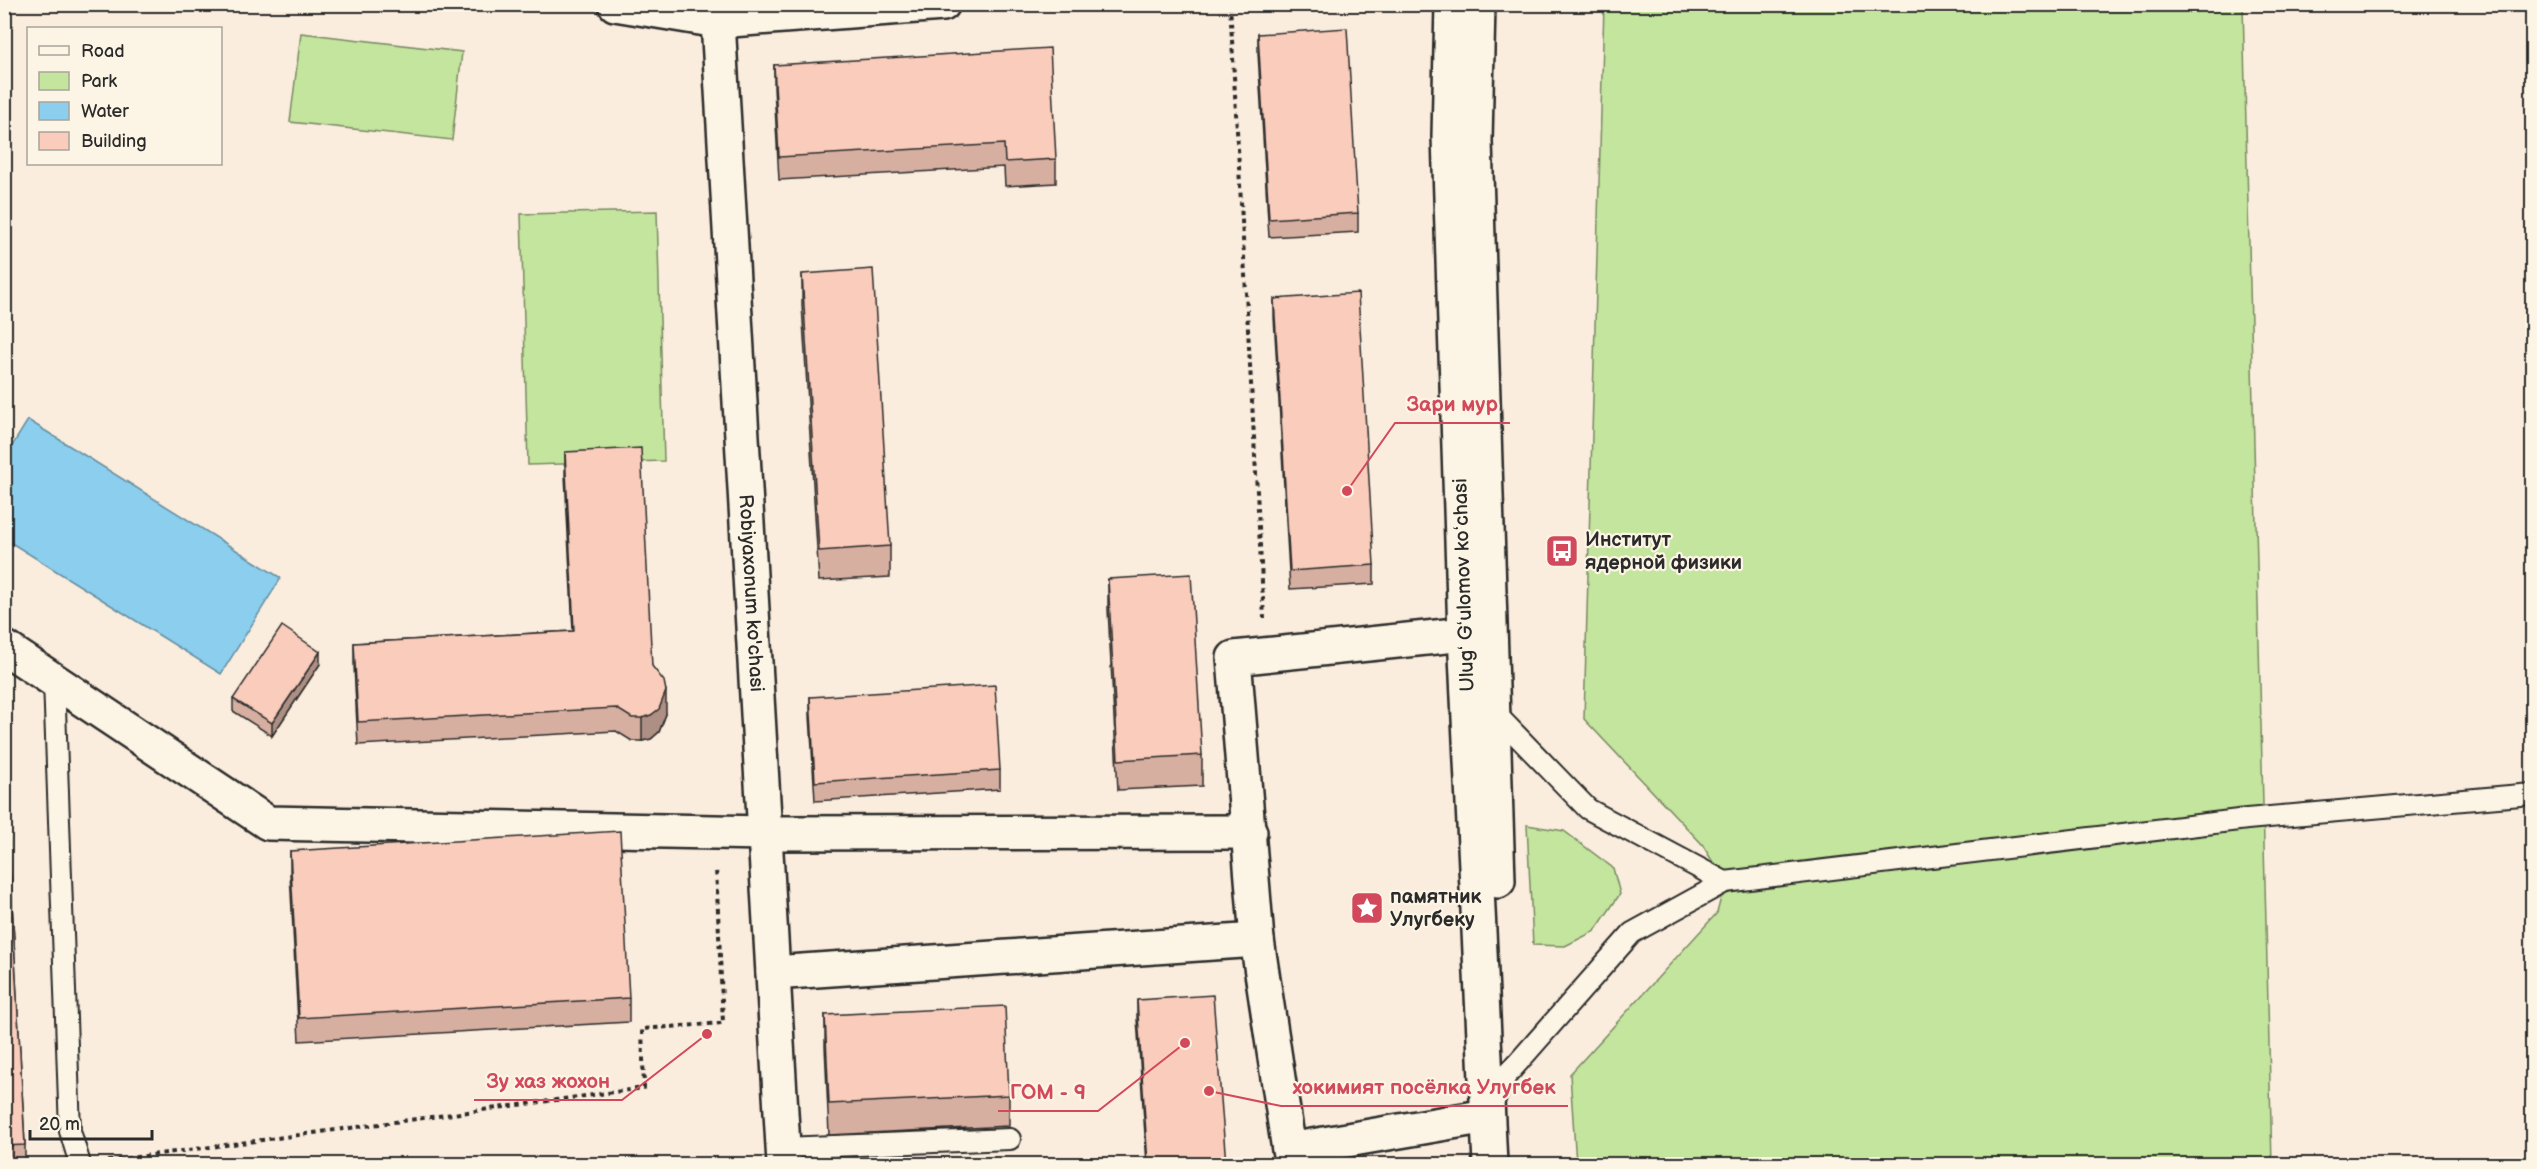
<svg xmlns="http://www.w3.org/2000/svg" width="2537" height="1169" font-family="'Balsamiq Sans',sans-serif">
<rect width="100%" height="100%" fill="#fbeddd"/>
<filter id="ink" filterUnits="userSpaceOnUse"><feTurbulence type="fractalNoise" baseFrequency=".0167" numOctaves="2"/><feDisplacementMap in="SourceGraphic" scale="12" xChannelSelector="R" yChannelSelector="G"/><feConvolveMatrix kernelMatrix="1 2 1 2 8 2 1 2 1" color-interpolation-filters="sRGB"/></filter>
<g filter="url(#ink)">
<g fill="#c4e59d" stroke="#788864" stroke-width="1.5">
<polygon points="1604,5 2243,5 2272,1164 1576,1164 1570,1074 1717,913 1725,882 1702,844 1584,719"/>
<polygon points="301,33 462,52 452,140 290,122"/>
<polygon points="657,211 664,461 528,465 521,214"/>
<polygon points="1527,825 1564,831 1613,868 1620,894 1595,931 1565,946 1533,945"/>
</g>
<polygon fill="#8bceed" stroke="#658d9f" stroke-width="1.5" points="28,420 281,578 221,674 5,539 5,457"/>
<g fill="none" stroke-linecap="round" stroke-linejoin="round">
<defs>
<g id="lane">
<polyline points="54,680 70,1131 80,1164"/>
<polyline points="1725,882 2247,819 2532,794"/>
<polyline points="1492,1105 1506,1076 1632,933 1725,882 1588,809 1492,710"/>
<polyline points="783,1148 1010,1139"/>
</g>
<g id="street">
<polyline points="615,4 718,21 943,4"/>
<path id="s1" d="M718 21 784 1164"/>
<polyline points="1465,634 1234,658 1257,940 1289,1150 1487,1116"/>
<polyline points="4,647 268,823 765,833 1250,832"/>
<polyline points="773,973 1257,940"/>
</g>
<g id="secondary">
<polyline points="1452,4 1449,136 1465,634 1490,1164"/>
<polyline points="1478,4 1475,141 1498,881"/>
</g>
</defs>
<use href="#lane" stroke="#2b2b2b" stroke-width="24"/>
<use href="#street" stroke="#2b2b2b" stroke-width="38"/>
<use href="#secondary" stroke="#2b2b2b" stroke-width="38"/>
<g stroke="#2b2b2b" stroke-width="4" stroke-dasharray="4.5 4.5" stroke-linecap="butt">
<polyline points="1230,4 1264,618"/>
<polyline points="108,1161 644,1088 642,1029 723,1023 716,868"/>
</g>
<use href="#lane" stroke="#fcf5e5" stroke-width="20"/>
<use href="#street" stroke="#fcf5e5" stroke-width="33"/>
<use href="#secondary" stroke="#fcf5e5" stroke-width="33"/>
</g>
<g fill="#d6afa1" stroke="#2b2b2b" stroke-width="1.5">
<polygon points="1258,34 1358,213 1358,232 1269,237 1258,53"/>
<polygon points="774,65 1056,159 1056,183 1005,186 1004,167 779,180 774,88"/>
<polygon points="802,274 890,546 890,577 819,581 802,305"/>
<polygon points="1274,299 1374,565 1374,584 1290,589 1274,317"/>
<polygon points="565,452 652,666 666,714 659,732 651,739 642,741 632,741 616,731 358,745 354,666 354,643 573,631 565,475"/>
<polygon points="1108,579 1202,755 1202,786 1118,790 1108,610"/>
<polygon points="320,664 272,736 233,711 233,699"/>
<polygon points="810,697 1000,770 1000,789 815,801 810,715"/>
<polygon points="4,755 25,1145 25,1164 4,1164"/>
<polygon points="290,851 629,998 629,1022 299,1041 290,874"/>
<polygon points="1137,1000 1226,1164 1147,1164 1137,1019"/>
<polygon points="825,1015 1009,1095 1009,1126 829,1135 825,1046"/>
</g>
<g fill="#ae8f83" stroke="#2b2b2b" stroke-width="1.5">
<polygon points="320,652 320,664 272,736 272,723"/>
<polygon points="666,691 666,714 659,732 651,739 642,741 642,718"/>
</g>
<g fill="#f9ccbb" stroke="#2b2b2b" stroke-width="1.5">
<polygon points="1347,28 1358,213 1269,219 1258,34"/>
<polygon points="1050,48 1056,159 1005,162 1004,144 779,157 774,65"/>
<polygon points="873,269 890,546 819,551 802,274"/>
<polygon points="1358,293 1374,565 1290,571 1274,299"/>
<polygon points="641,448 652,666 664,681 666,691 659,709 651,715 642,718 632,718 616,708 358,722 354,643 574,631 565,452"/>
<polygon points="1191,574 1202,755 1118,760 1108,579"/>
<polygon points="282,626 320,652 272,723 233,699"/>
<polygon points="995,685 1000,770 815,782 810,697"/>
<polygon points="4,755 25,1145 4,1146"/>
<polygon points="620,831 629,998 299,1018 290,851"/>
<polygon points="1213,995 1226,1164 1148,1164 1137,1000"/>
<polygon points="1005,1006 1009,1095 829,1104 825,1015"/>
</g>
</g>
<defs>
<symbol id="bus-square" viewBox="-11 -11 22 22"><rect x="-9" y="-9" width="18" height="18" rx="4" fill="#d1495b" stroke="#fcf5e5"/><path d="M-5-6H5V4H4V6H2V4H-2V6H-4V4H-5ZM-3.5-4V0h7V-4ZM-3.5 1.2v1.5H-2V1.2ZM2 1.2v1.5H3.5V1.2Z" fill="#fff"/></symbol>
<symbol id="sight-square" viewBox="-11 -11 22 22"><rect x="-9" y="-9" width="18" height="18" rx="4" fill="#d1495b" stroke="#fcf5e5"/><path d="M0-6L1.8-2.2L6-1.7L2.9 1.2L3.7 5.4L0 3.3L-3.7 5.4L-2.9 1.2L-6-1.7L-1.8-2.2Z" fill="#fff"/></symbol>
</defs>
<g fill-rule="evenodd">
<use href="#bus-square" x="1543" y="532" width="38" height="38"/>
<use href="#sight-square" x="1348" y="889" width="38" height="38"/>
</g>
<g text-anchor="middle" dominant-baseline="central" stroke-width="4.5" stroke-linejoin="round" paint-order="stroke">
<g font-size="20" font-weight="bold" fill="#2b2b2b" stroke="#fcf5e5" text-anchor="start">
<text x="1585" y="540">Институт<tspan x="1585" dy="23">ядерной физики</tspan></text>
<text x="1390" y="897">памятник<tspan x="1390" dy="23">Улугбеку</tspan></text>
</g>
<g font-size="20" fill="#2b2b2b" stroke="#fcf5e5">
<text transform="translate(1464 585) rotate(-92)">Ulugʻ Gʻulomov koʻchasi</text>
<text stroke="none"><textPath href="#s1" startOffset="573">Robiyaxonum ko'chasi</textPath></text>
</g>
</g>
<path fill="none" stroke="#d1495b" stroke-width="2" d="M1347 491L1395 423H1510M707 1034L622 1100H474M1209 1091L1281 1106H1568M1185 1043L1098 1111H998"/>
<g fill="#d1495b" stroke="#fcf5e5" stroke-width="2">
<circle cx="1347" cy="491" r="6"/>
<circle cx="707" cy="1034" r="6"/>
<circle cx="1209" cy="1091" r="6"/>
<circle cx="1185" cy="1043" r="6"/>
</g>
<g font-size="21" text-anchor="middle" font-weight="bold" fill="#d1495b" stroke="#fcf5e5" stroke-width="4.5" stroke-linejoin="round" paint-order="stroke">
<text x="1452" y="411">Зари мур</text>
<text x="548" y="1088">Зу хаз жохон</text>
<text x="1424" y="1094">хокимият посёлка Улугбек</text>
<text x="1048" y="1099">ГОМ - 9</text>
</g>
<rect width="2537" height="1169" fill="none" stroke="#fcf5e5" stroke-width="24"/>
<rect x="12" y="12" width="2513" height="1145" fill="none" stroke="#2b2b2b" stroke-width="2" filter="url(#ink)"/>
<rect x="27" y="27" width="195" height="138" fill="#fcf5e5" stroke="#a8a49b" stroke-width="1.5"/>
<rect x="39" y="46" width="30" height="9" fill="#fcf5e5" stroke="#a8a49b" stroke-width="1.5"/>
<text x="81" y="57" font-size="18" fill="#2b2b2b">Road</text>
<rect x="39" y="72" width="30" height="18" fill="#c4e59d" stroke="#a8a49b" stroke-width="1.5"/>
<text x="81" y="87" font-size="18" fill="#2b2b2b">Park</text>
<rect x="39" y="102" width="30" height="18" fill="#8bceed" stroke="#a8a49b" stroke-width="1.5"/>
<text x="81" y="117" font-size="18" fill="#2b2b2b">Water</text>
<rect x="39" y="132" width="30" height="18" fill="#f9ccbb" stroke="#a8a49b" stroke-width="1.5"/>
<text x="81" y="147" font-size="18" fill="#2b2b2b">Building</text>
<path d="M30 1130v9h122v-9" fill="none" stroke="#2b2b2b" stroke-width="3"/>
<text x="39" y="1130" font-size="18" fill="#2b2b2b" stroke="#fcf5e5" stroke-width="4.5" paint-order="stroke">20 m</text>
</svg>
